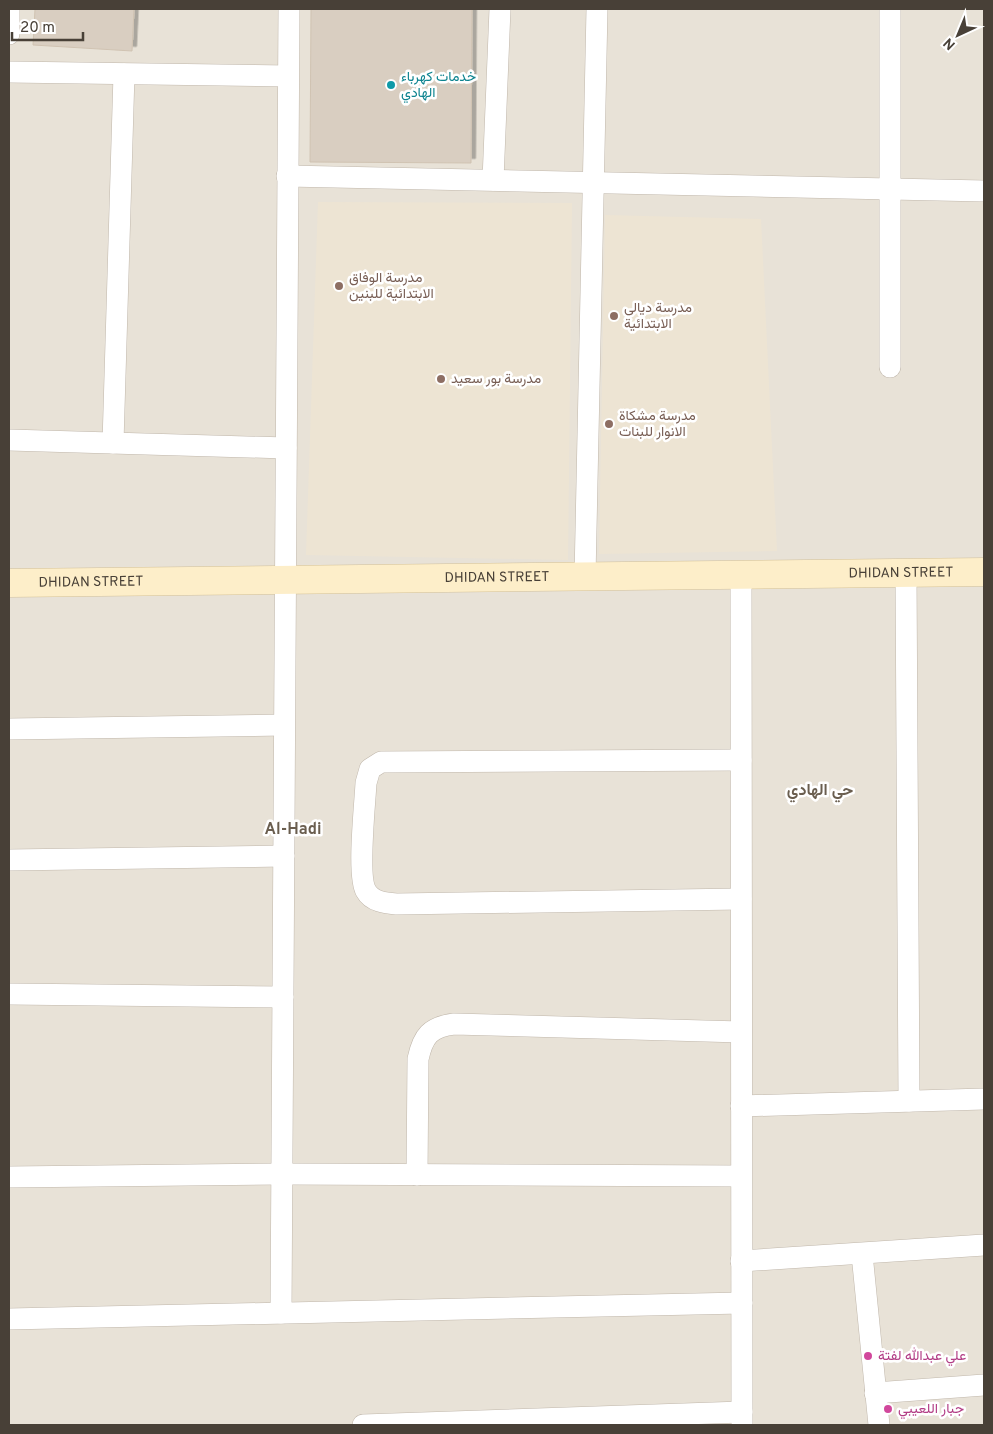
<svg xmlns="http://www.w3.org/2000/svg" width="993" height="1434" font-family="Overpass,Vazirmatn,sans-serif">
<defs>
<filter id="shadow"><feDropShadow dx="4.5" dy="-4.5" stdDeviation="0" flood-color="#0004"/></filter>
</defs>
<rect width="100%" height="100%" fill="#f4f0e9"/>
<rect fill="#e8e2d7" x="9" y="9" width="975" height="1416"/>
<g fill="#ede4d3">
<polygon points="318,202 572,203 568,560 306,555"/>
<polygon points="605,215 761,219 777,551 599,554"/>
</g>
<g fill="#d9cec1" stroke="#d0c3b2" filter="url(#shadow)">
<polygon points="35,9 134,9 132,51 33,45"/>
<polygon points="311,9 472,9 471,163 310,162"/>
</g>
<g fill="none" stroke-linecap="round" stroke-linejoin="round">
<defs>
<g id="street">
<polyline points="890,9 890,367"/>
<polyline points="9,34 9,9"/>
<polyline points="9,72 288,76"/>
<polyline points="287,176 984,191"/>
<polyline points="493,180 500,9"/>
<polyline points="9,440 286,448"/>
<polyline points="113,443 124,74"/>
<polyline points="906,573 909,1101"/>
<polyline points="741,575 742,1425"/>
<polyline points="585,577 597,9"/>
<polyline points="9,729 284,725"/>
<path d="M741 760 381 762 370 769 366 783C365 804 357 876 366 891 372 902 386 903 397 904L741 899"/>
<polyline points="9,860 284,856"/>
<polyline points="9,994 283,997"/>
<polyline points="741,1106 984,1099"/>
<path d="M417 1175 418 1059C423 1036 430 1027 454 1024L741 1032"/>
<polyline points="9,1177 282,1174 741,1176"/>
<polyline points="862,1254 879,1425"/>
<polyline points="741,1261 984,1245"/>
<polyline points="281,1313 289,9"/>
<polyline points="9,1319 742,1303"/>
<polyline points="875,1393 984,1385"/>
<polyline points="363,1425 742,1412"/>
</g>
<g id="secondary">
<path id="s1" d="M9 583 984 572"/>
</g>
</defs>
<use href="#street" stroke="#c0b7ab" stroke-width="22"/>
<use href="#secondary" stroke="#d3c199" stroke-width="29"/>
<use href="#street" stroke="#fff" stroke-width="21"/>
<use href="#secondary" stroke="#fdeec9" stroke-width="28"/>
</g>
<circle fill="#0f9aa8" stroke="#fff" stroke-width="2" cx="391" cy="85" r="5"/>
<g fill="#8d6e63" stroke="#fff" stroke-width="2">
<circle cx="339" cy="286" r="5"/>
<circle cx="614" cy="316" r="5"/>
<circle cx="441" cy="379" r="5"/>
<circle cx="609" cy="424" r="5"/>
</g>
<g fill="#d1479c" stroke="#fff" stroke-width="2">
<circle cx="868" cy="1356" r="5"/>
<circle cx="888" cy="1409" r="5"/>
</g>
<g text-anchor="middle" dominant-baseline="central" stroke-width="5" stroke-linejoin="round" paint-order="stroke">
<g font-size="14" fill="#0d838f" stroke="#fff" text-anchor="start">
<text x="401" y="77">خدمات كهرباء<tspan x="401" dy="16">الهادي</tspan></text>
</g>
<g font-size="14" fill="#785e54" stroke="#fff" text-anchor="start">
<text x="349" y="278">مدرسة الوفاق<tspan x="349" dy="16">الابتدائية للبنين</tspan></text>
<text x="624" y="308">مدرسة ديالى<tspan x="624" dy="16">الابتدائية</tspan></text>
<text x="451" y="379">مدرسة بور سعيد</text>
<text x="619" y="416">مدرسة مشكاة<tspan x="619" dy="16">الانوار للبنات</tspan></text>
</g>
<g font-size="14" fill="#484037" stroke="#fff">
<text stroke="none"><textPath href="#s1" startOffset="892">DHIDAN STREET</textPath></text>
<text stroke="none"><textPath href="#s1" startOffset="488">DHIDAN STREET</textPath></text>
<text stroke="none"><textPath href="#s1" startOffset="82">DHIDAN STREET</textPath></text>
</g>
<g font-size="14" fill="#b23c85" stroke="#fff" text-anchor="start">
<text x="878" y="1356">علي عبدالله لفتة</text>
<text x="898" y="1409">جبار اللعيبي</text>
</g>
<g font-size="16" font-weight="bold" fill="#6a5e4f" stroke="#fff">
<text x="820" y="791">حي الهادي</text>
<text x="293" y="830">Al-Hadi</text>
</g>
</g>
<rect width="993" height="1434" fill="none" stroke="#484037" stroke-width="20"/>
<g transform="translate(958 35) rotate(224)" stroke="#ffffff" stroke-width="4" paint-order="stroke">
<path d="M0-4L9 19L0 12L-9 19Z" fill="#484037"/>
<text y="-8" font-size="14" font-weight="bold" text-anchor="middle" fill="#484037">N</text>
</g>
<path d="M12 32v8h71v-8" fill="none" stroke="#484037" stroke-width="2.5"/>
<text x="20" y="32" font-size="15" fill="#484037" stroke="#ffffff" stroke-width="4" paint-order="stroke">20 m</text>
</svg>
